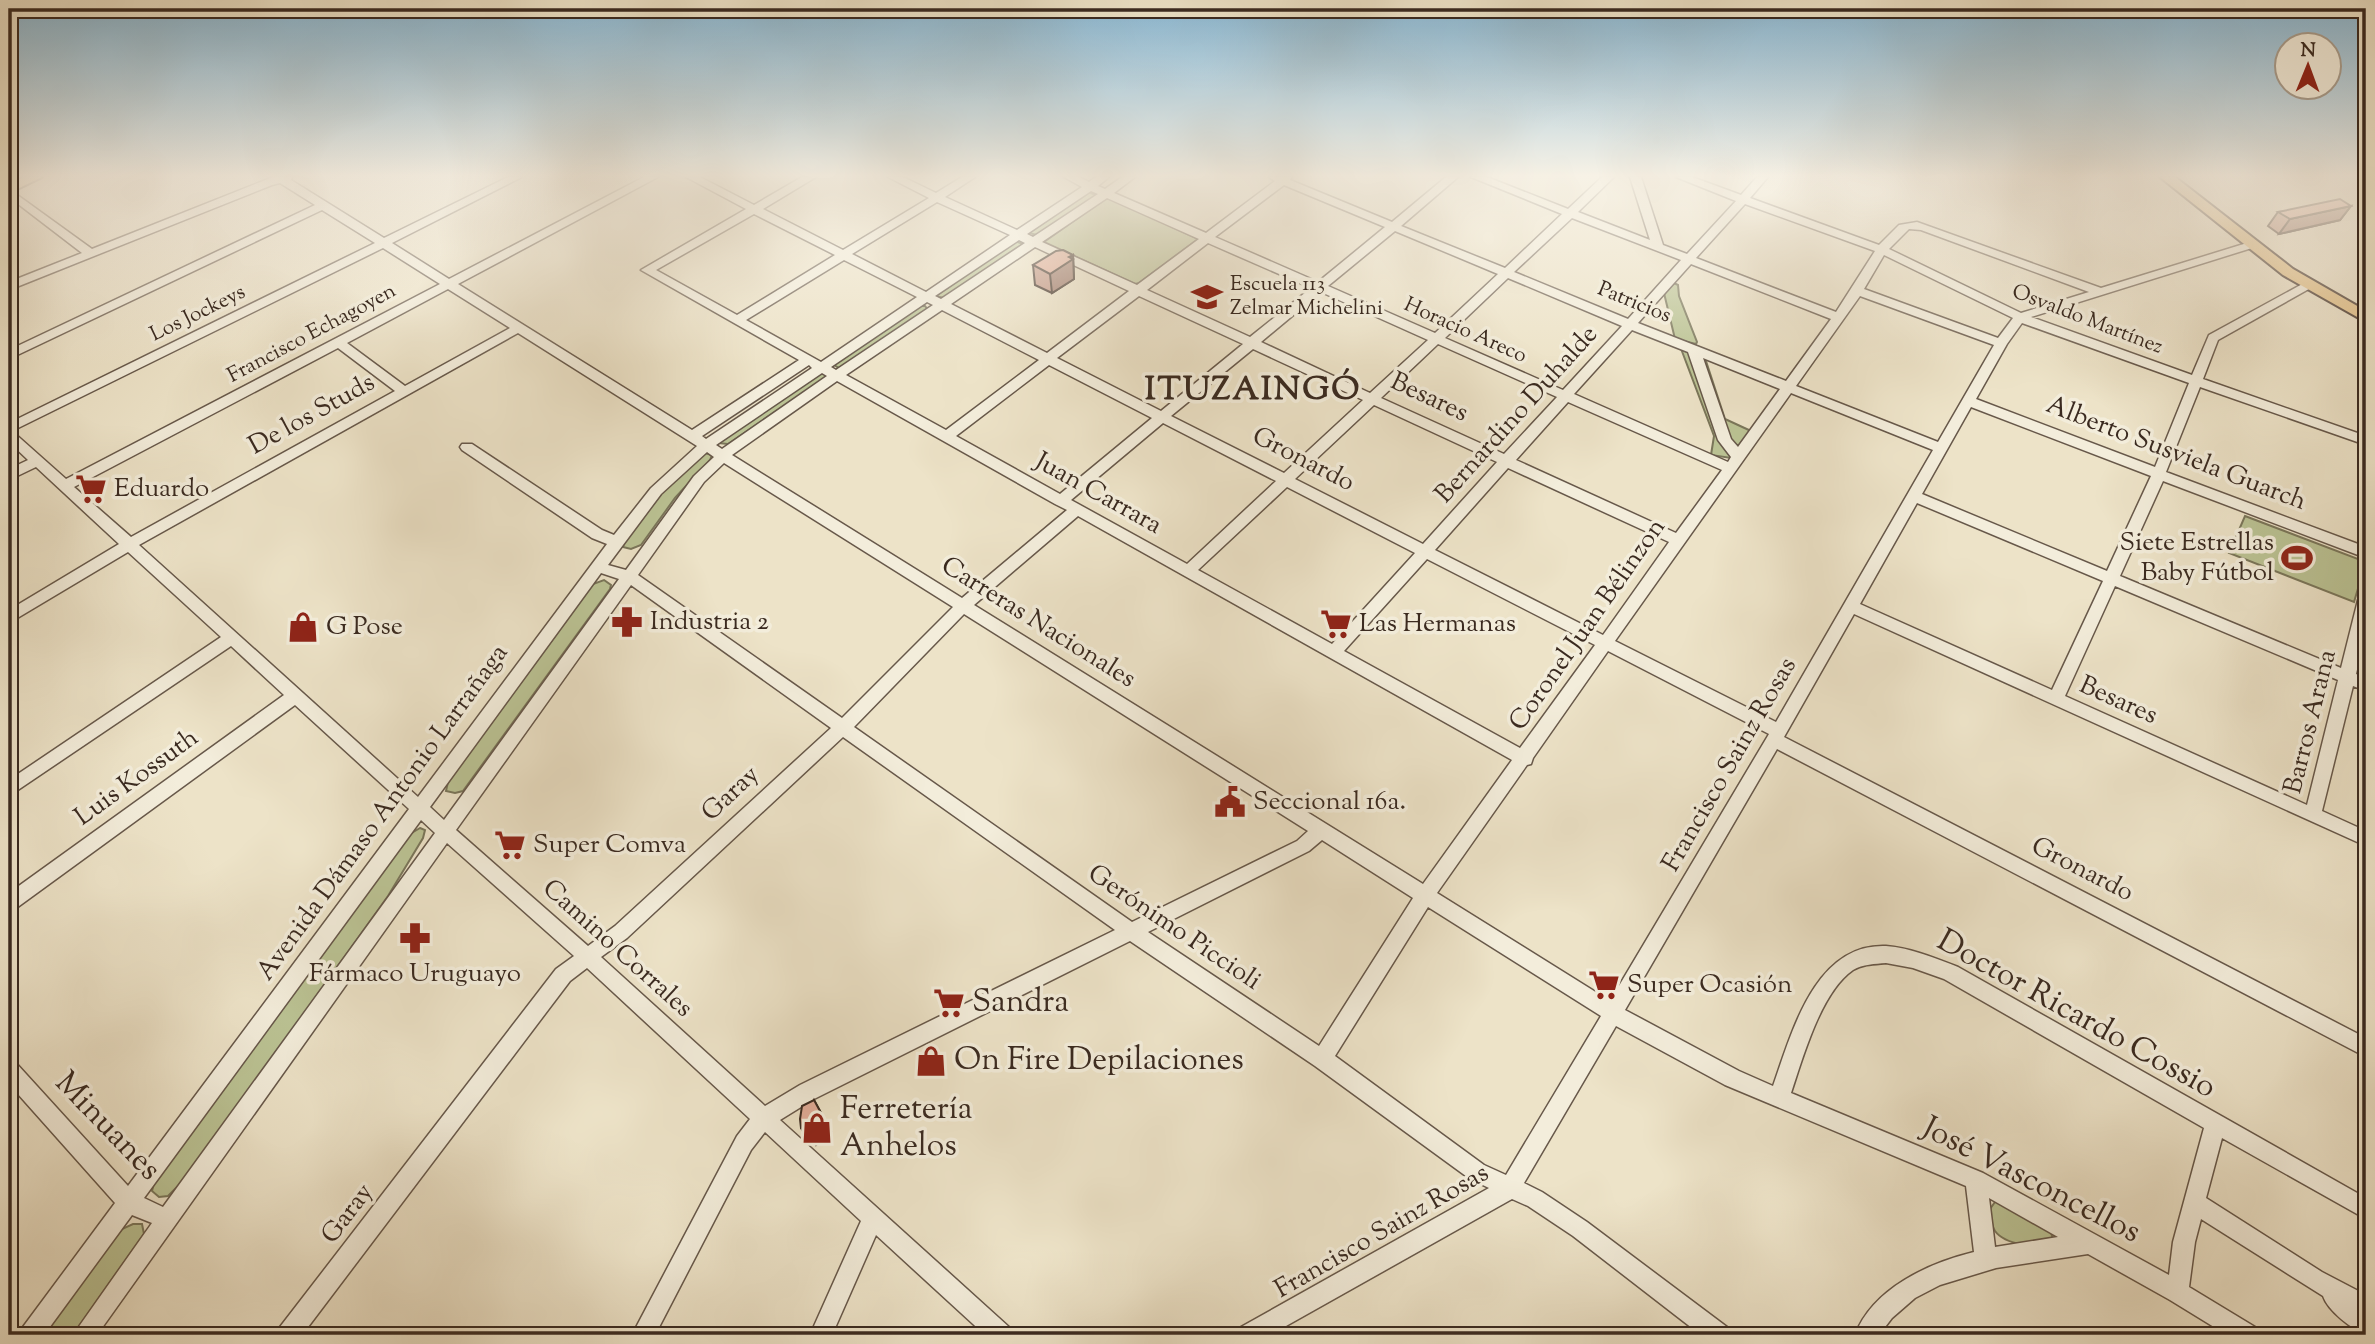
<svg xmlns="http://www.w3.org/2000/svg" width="2375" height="1344" font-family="'Sorts Mill Goudy',serif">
<rect width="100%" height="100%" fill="#ede3c8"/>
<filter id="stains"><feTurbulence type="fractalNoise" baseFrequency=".00286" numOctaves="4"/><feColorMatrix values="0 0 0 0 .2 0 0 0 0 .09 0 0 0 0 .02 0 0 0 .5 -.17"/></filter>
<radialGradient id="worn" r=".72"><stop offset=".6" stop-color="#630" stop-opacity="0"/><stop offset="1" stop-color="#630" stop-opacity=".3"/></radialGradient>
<g fill="#bbc394" stroke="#7a765a" stroke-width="2">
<polygon points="1088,192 1096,195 1037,235 1029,233"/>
<polygon points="1105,199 1112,199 1198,239 1139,283 1135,284 1044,242"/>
<polygon points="1015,241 1023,244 944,298 936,296"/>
<polygon points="1674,283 1678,285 1679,296 1697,342 1696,344 1675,339 1664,293"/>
<polygon points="919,306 925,306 928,310 839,368 834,365"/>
<polygon points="1680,346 1704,355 1725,419 1751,431 1731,458 1711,455 1714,436"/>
<polygon points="819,373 825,374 825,378 728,444 718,443"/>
<path d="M705 453 712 455 710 460 675 498 641 545 631 549 623 547C628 520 683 471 705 453Z"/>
<polygon points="2245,516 2366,562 2354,602 2229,553"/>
<polygon points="604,580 611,585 610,589 463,791 455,793 446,791 448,782 593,584"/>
<polygon points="420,828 425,830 423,838 388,896 188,1176 168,1196 159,1197 152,1191 154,1183 410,834"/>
<path d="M1995 1202H2001L2050 1229 2054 1243C2039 1249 2005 1245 1995 1231 1991 1225 1991 1217 1990 1209Z"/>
<polygon points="133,1224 142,1224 144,1234 73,1335 42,1335 114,1239 122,1229"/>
</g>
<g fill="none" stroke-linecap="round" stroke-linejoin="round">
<defs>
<path id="minor" d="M273 177H292L291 180 384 238 508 177H522L392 243 449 279 644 177H658L458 284 692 430 799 360 641 270 746 209 686 177H700L754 205 802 177H816L763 209 843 250 929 198 888 177H903L936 193 962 177H975L945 197 1017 230 1082 187 1064 177H1079L1089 182 1096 177H1109L1098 186 1105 189 1122 177H1135L1114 193 1206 233 1275 181 1269 177H1292L1290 180 1392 222 1446 177H1458L1401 226 1505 268 1562 214 1471 177H1487L1568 209 1602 177H1614L1578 212 1650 240 1630 177H1641L1663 245 1687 254 1736 201 1676 177H1692L1741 195 1757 177H1768L1750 198 1879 245 1899 225 1917 222 2101 288 2247 243H2255V247L2031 317 2192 375 2209 335 2306 282 2310 281 2316 285 2218 340 2203 379 2366 436V445L2200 387 2166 472 2366 547V558L2163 481 2120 576 2341 668 2358 600 2366 594V630L2356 674 2366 678V691L2353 686 2322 811 2366 831V846L1854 614 1784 737 2366 1038V1057L1777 749 1625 1010 1739 1071 1773 1086C1792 1032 1815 943 1886 946 1911 948 1935 958 1958 967L2366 1198V1219L2222 1138 2206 1198 2322 1272 2366 1295V1335C2352 1329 2328 1311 2323 1296L2201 1219 2195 1242 2189 1287 2255 1327 2258 1335H2227L2170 1300 2088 1254 1996 1268 1940 1285 1915 1298 1892 1318 1879 1335H1855C1873 1288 1929 1263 1974 1252L1966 1186 1725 1085 1616 1026 1524 1183 1542 1192 1587 1222 1727 1327 1730 1335H1701L1573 1236 1528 1206 1512 1199 1270 1335H1238L1241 1327 1489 1188 1470 1179 1315 1066 1130 941 814 1099 780 1120 1009 1327 1012 1335H985L876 1235 832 1335H810L861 1221 765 1132 751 1150 655 1335H632L737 1136 750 1119 587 968 570 981 302 1335H277L280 1327 556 969 574 956 447 843 97 1335H73L152 1223 132 1215 44 1335H20L23 1327 115 1203 9 1084V1061L16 1063 128 1186 409 809 295 705 15 909 9 911V893L284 695 231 646 9 796V780L221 637 128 552 9 623V610L119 544 36 467 9 480V469L28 460 9 442V423L375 243 322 210 9 359V350L315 205 280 183 272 185 9 290V282L82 253 9 197V189L92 249ZM1284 185 1385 227 1318 282 1215 237ZM1091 191 1098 194 1033 237 1027 234ZM1107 198 1199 239 1137 285 1042 242ZM937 202 1010 235 926 292 852 254ZM1745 204 1875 251 1836 312 1696 258ZM754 214 835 255 737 315 656 270ZM1572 218 1681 260 1628 319 1514 272ZM1909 229 1921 230 2089 292 2021 313 1889 249ZM1395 231 1498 274 1435 333 1328 286ZM1019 240 1025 243 941 299 935 296ZM1208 243 1311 288 1250 337 1147 290ZM1035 247 1129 291 1047 353 951 304ZM383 248 440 284 66 479 12 431ZM1884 255 2013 318 1998 338 1864 289ZM844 260 917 297 821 362 746 320ZM1691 264 1831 319 1786 381 1638 323ZM1508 278 1622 326 1563 390 1445 338ZM448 289 510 328 405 386 347 343ZM1321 292 1428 340 1370 393 1261 342ZM1139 296 1243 344 1161 411 1057 358ZM1860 296 1994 345 1938 442 1796 386ZM927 302 933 305 836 370 831 367ZM942 310 1039 360 946 430 846 375ZM2022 323 2189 383 2155 467 1976 399 2007 344ZM1632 330 1688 352 1718 440 1731 457 1728 462 1574 394ZM518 333 697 446 651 488 614 535 602 530 472 444H462L460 447 462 450 592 538 607 544 418 797 139 545ZM1438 344 1557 397 1504 454 1381 398ZM338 348 395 391 131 537 74 487ZM1253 349 1363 400 1284 473 1171 416ZM1703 358 1780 389 1738 447 1731 439ZM809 365 812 368 706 439 702 436ZM1049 365 1152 418 1060 494 956 436ZM822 373 827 376 722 449 716 445ZM837 381 1055 504 1067 510 962 598 732 455ZM1791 393 1933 450 1776 722 1615 641ZM1568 402 1722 470 1676 533 1516 460ZM1374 405 1497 462 1423 544 1295 479ZM1971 407 2151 476 2107 571 1922 494ZM1163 423 1276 481 1187 564 1071 500ZM707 452 714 457 694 476 626 570 608 565 661 494ZM724 463 953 607 842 718 638 575 704 482ZM1508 468 1669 542 1603 635 1435 550ZM1287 487 1415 553 1332 644 1198 570ZM1917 503 2103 581 2052 690 1860 604ZM1078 516 1512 760 1423 884 974 605ZM1427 559 1595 645 1520 748 1344 651ZM601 573 619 579 444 820 430 807ZM631 585 831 728 615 926 588 946 456 830ZM2115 586 2338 680 2307 805 2065 696ZM964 614 1308 831 1297 841 1132 922 854 727ZM1608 651 1769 734 1610 1001 1437 893 1527 765 1531 764 1533 758ZM843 737 1115 930 800 1085 765 1106 601 957 627 938ZM421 820 435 833 163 1207 144 1198ZM1322 840 1413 898 1319 1046 1148 932 1309 851ZM1428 907 1601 1016 1506 1175 1484 1165 1335 1056ZM1886 963 1913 968 1944 979 2204 1128 2173 1242 2169 1275 1983 1173 1791 1093C1803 1057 1821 992 1853 970 1863 964 1875 964 1886 963ZM1989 1198 2058 1237 1995 1247Z"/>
<g id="major">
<polygon points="24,177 42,177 9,193 9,184"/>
<polygon points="2160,177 2175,177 2293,269 2366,311 2366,322 2283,275"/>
</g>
</defs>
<use href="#minor" stroke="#67584a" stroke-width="3"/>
<use href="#major" stroke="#3a2a20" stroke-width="4"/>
<use href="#minor" fill="#f3eddb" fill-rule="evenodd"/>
<use href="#major" fill="#e6c284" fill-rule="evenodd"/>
</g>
<g fill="#c29483" stroke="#3a2a20" stroke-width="2">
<polygon points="2351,206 2340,220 2279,234 2268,226 2278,212"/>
<polygon points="1073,255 1074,279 1052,293 1035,285 1033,265"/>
<polygon points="814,1100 831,1131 816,1145 805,1135 801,1128"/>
</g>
<g fill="#9e786a" stroke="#3a2a20" stroke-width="2">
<polygon points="2351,206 2340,220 2279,234 2290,219"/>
<polygon points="1073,255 1074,279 1052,293 1050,274"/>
<polygon points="827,1124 831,1131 816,1145 812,1138"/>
</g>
<g fill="#e2ac98" stroke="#3a2a20" stroke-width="2">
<polygon points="2340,199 2351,206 2290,219 2278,212"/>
<polygon points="1063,250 1073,255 1069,257 1073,259 1050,274 1033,265 1056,251"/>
<polygon points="814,1100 827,1124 812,1138 801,1128 800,1119 802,1106"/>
</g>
<linearGradient id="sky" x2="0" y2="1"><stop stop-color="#88b8d5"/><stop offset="0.48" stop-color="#f7f2e6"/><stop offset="1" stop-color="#f7f2e6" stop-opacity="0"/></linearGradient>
<rect width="2375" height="366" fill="url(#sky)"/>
<defs>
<symbol id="school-bare" viewBox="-9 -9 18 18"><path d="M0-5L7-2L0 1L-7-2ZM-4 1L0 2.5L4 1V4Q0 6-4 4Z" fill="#8f2418" stroke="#f3eddb" stroke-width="2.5" paint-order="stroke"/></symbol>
<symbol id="supermarket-bare" viewBox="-9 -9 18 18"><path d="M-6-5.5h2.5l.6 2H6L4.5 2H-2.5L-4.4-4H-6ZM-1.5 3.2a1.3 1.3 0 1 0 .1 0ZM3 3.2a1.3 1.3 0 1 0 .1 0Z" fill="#8f2418" stroke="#f3eddb" stroke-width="2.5" paint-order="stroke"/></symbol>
<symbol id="stadium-bare" viewBox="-9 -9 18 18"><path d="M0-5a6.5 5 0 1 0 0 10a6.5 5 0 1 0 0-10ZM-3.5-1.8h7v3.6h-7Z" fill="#8f2418" stroke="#f3eddb" stroke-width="2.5" paint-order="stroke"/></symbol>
<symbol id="pharmacy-bare" viewBox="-9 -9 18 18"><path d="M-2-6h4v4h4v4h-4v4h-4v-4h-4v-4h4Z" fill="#8f2418" stroke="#f3eddb" stroke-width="2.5" paint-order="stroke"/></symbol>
<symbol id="shop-bare" viewBox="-9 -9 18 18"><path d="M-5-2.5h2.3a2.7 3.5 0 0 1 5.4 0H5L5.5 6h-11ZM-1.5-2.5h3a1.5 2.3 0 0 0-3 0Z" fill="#8f2418" stroke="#f3eddb" stroke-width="2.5" paint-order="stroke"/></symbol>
<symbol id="civic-bare" viewBox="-9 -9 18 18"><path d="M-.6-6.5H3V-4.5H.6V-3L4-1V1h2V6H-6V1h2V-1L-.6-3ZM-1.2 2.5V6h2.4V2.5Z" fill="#8f2418" stroke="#f3eddb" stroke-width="2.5" paint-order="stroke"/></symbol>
</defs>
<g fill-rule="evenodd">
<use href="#school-bare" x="1185" y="275" width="44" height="44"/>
<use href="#supermarket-bare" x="69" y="467" width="44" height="44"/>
<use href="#stadium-bare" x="2275" y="536" width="44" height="44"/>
<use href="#pharmacy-bare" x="605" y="600" width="44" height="44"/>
<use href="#supermarket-bare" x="1314" y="602" width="44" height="44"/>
<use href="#shop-bare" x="281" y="605" width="44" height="44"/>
<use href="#civic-bare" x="1208" y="780" width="44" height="44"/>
<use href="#supermarket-bare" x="488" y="823" width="44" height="44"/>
<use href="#pharmacy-bare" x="393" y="916" width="44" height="44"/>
<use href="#supermarket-bare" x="1582" y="963" width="44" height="44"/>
<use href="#supermarket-bare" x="927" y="981" width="44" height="44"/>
<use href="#shop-bare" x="909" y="1039" width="44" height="44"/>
<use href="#shop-bare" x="795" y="1106" width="44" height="44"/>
</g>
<g text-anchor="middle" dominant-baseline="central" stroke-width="7" stroke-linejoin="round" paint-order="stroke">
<g font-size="21" fill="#3a2a20" stroke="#f3eddb" text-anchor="start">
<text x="1230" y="285">Escuela 113<tspan x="1230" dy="24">Zelmar Michelini</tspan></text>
</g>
<g font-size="21" fill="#3a2a20" stroke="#f3eddb">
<text transform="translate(1634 303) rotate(22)">Patricios</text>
<text transform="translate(198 314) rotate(-26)">Los Jockeys</text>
<text transform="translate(2087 320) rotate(21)">Osvaldo Martínez</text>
<text transform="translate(1465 331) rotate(24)">Horacio Areco</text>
<text transform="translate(312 334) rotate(-28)">Francisco Echagoyen</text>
</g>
<g font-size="26" fill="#3a2a20" stroke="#f3eddb">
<text transform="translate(1429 398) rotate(25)">Besares</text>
<text transform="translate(312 415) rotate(-29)">De los Studs</text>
<text transform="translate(1517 415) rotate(-48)">Bernardino Duhalde</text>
<text transform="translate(2176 454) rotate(21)">Alberto Susviela Guarch</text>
<text transform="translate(1303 460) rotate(27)">Gronardo</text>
<text transform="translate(1098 494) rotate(29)">Juan Carrara</text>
<text transform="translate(1038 623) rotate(32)">Carreras Nacionales</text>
<text transform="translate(1588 625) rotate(-55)">Coronel Juan Bélinzon</text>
<text transform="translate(2118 701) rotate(24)">Besares</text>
<text transform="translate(2311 722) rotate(-76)">Barros Arana</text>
<text transform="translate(1730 765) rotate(-60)">Francisco Sainz Rosas</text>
<text transform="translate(137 778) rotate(-36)">Luis Kossuth</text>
<text transform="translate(731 794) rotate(-43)">Garay</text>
<text transform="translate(383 813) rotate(-54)">Avenida Dámaso Antonio Larrañaga</text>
<text transform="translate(2082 870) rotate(27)">Gronardo</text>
<text transform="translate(1174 928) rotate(34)">Gerónimo Piccioli</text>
<text transform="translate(617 949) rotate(42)">Camino Corrales</text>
<text transform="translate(348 1214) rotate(-53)">Garay</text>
<text transform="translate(1382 1232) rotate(-30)">Francisco Sainz Rosas</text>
</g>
<g font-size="26" fill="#3a2a20" stroke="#f3eddb" text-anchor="start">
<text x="114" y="489">Eduardo</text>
<text x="2274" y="543" text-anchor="end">Siete Estrellas<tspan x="2274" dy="30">Baby Fútbol</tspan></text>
<text x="650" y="622">Industria 2</text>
<text x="1359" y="624">Las Hermanas</text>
<text x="326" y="627">G Pose</text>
<text x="1253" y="802">Seccional 16a.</text>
<text x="533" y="845">Super Comva</text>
<text x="415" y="974" text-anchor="middle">Fármaco Uruguayo</text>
<text x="1627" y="985">Super Ocasión</text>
</g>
<g font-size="32" fill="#3a2a20" stroke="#f3eddb" text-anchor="start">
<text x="972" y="1003">Sandra</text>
<text x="954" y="1061">On Fire Depilaciones</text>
<text x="840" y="1110">Ferretería<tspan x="840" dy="37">Anhelos</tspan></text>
</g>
<g font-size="32" fill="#3a2a20" stroke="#f3eddb">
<text transform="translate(2076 1015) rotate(29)">Doctor Ricardo Cossio</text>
<text transform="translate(107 1127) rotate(46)">Minuanes</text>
<text transform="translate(2031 1181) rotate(27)">José Vasconcellos</text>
</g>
<g font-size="33" font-weight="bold" letter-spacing="2" fill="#3a2a20" stroke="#f3eddb">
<text x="1253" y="391">ITUZAINGÓ</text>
</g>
</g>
<rect width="2375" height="1344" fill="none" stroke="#ede3c8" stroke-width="35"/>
<rect x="10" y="10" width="2354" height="1323" fill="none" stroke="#3a2a20" stroke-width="3.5"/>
<rect x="18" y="18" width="2340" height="1309" fill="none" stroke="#3a2a20" stroke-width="2"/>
<g transform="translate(2308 66) rotate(1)"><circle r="33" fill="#f3eddb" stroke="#a99f90" stroke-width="2"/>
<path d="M0-5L12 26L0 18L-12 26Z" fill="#8f2418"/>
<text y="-10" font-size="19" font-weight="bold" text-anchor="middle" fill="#3a2a20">N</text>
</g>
<rect width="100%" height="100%" filter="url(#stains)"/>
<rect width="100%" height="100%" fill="url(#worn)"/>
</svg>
